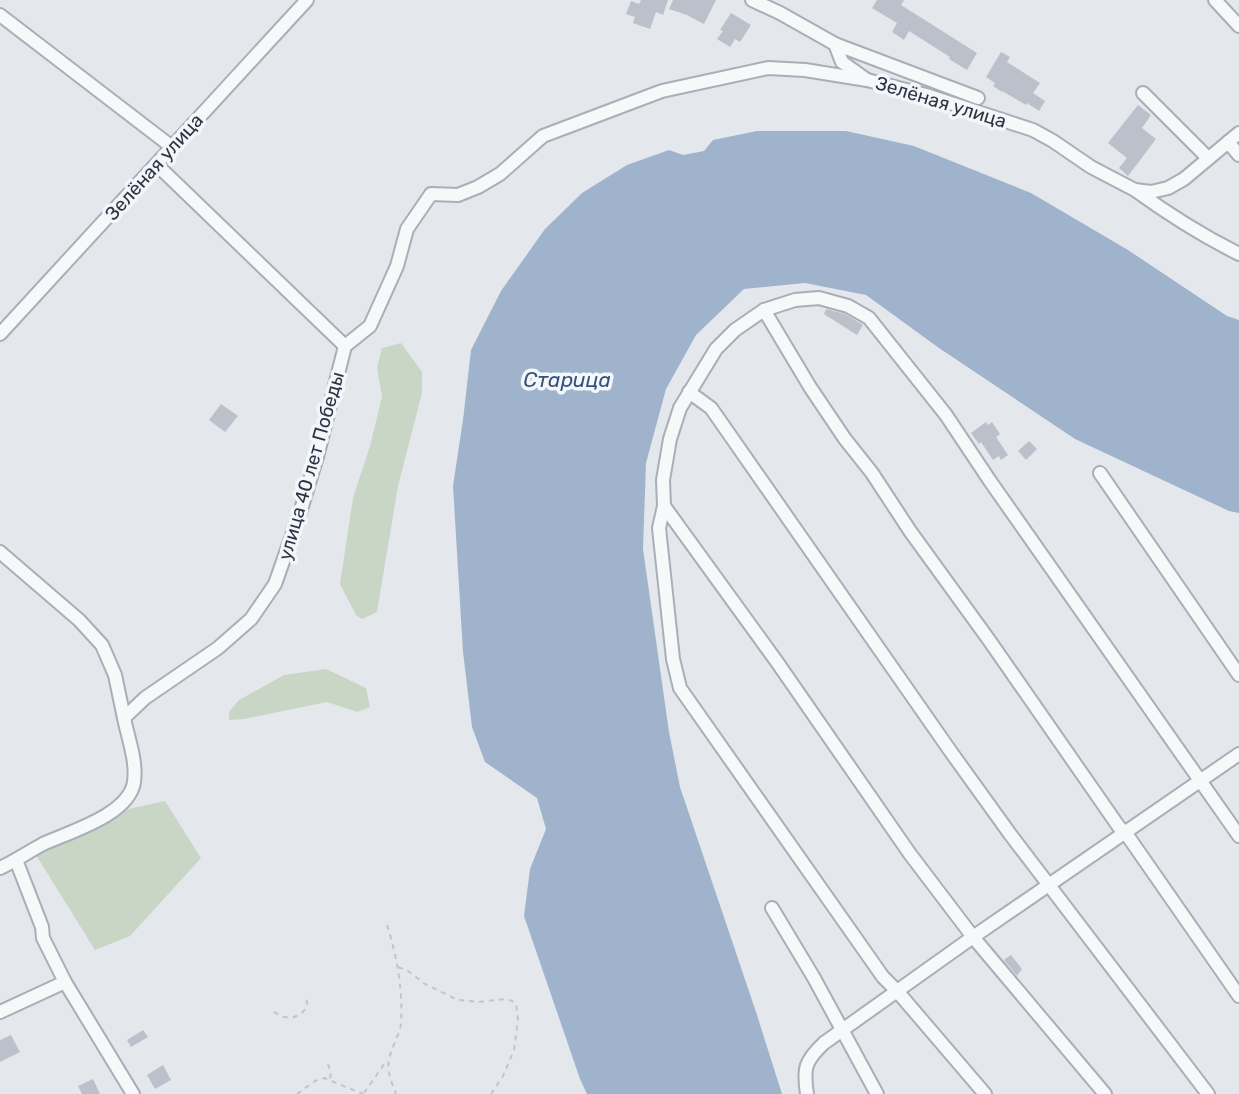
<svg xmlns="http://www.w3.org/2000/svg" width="1239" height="1094" font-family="Rubik,sans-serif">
<rect width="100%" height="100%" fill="#e4e7ec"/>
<g fill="#c9d6c5">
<polygon points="401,343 422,372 422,393 398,486 377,612 362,619 356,615 340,584 353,498 370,446 382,397 377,368 382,348"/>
<polygon points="326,669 366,688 370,707 357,712 327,702 244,719 229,720 229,712 239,700 284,675"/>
<polygon points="165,801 201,858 130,936 95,950 36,855 128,809"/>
</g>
<polygon fill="#9fb4cc" points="757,131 846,131 914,146 1031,193 1128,250 1227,316 1239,320 1239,513 1229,511 1075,439 939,348 866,295 805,283 744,289 696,335 666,389 646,463 643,549 669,732 680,787 756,1012 782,1094 587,1094 580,1079 524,916 530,869 546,829 537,798 485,762 472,727 463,652 453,486 463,420 471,350 501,291 545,229 582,193 627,165 669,150 683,155 704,151 713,140"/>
<g fill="#bbc0ca">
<polygon points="641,0 668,0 663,15 656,12 650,29 633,23 635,17 626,14 631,1 639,4"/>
<polygon points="673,0 716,0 704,24 687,15 669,9"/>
<polygon points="877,0 904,0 901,5 977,53 967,70 949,59 950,57 909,31 904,40 892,32 897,23 872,8"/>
<polygon points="731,13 751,25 740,42 735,39 730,47 717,39 723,31 720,30"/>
<polygon points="1001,52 1010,57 1007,62 1040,83 1033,93 1045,101 1039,111 1027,103 1026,105 1002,91 1002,92 993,86 995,83 986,77"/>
<polygon points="1138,105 1151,115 1142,128 1156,139 1128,176 1119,168 1127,158 1108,143"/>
<polygon points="826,309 845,314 863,325 857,335 824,314"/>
<polygon points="221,404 238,416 225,432 209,420"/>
<polygon points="986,422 988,425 992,422 1000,434 996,437 1008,455 1001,460 999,456 993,460 981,442 979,444 971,433"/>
<polygon points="1029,441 1037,449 1026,460 1018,451"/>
<polygon points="1011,955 1022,969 1017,976 1004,960"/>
<polygon points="143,1030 148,1037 131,1047 127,1040"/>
<polygon points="11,1035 20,1052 0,1062 0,1040"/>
<polygon points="163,1065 171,1080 155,1089 147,1075"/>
<polygon points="93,1079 100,1094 82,1094 78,1086"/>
</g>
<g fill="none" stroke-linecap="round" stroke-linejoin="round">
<defs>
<g id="minor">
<polyline points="752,0 780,13 835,44 842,62 867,80 926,95 1033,130 1053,141 1091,167 1135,190 1151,192 1168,188 1184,179 1239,133"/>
<polyline points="1215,0 1239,26"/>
<polyline points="0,15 172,147"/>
<polyline points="835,44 978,98"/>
<polyline points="1143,93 1208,158"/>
<polyline points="1228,142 1239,155"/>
<polyline points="157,165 345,346"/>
<path d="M1135 190C1168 214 1203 236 1239 254"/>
<polyline points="764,310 810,387 845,439 872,473 910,531 989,640 1119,827 1125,832 1239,996"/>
<polyline points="0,334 307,0"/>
<polyline points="689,392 711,408 951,752 1010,834 1208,1094"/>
<polyline points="1100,473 1239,675"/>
<polyline points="664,506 777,662 910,854 973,937 1105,1094"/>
<polyline points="0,552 79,620 102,645 115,675 124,718"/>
<polyline points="16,860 42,927 43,938 65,982 133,1094"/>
<path d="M0 868C15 861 28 852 43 844 69 832 129 815 134 782 137 761 128 738 124 718L145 698 218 648 251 619 275 584 300 513 317 457 345 346 370 326 397 266 407 229 431 194 458 195 478 187 500 174 543 136 662 91 768 68 805 70 867 80"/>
<polyline points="772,908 814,978 877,1094"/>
<polyline points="0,1012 65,982"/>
<path d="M807 1094C803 1068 805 1061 824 1043L973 937 1239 754"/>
<polyline points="985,1094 897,991 883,977 680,688 673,659 659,528 664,506 663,480 670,439 680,408 716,349 735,330 764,310 795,300 819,298 848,306 869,318 946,415 990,481 1239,836"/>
</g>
</defs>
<use href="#minor" stroke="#a9aeb7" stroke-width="16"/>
<g stroke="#c2c5cb" stroke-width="2" stroke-dasharray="5 5" stroke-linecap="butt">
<path d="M387 925C397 957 403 989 401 1022 401 1029 397 1036 395 1042 385 1066 387 1070 396 1094"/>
<polyline points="398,967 408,971 425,984 458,1000 478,1002 506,999 512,1001 516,1004 518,1019 514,1050 503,1076 491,1094"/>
<path d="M274 1012C278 1014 281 1017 285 1017 298 1020 312 1009 305 996"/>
<polyline points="328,1064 331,1073 330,1079"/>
<polyline points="364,1093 387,1060"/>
<polyline points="297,1094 315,1081 324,1078 363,1094"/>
</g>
<use href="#minor" stroke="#f7f8fa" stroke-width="12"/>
</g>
<g text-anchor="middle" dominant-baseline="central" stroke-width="7" stroke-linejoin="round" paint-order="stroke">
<g font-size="19" fill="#2b3445" stroke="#f4f6f9">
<text transform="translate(941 102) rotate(17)">Зелёная улица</text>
<text transform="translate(154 167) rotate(-48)">Зелёная улица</text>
<text transform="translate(311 466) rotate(-74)">улица 40 лет Победы</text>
</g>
<g font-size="21" font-style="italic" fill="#34527a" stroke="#f4f6f9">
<text x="567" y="379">Старица</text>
</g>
</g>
</svg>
